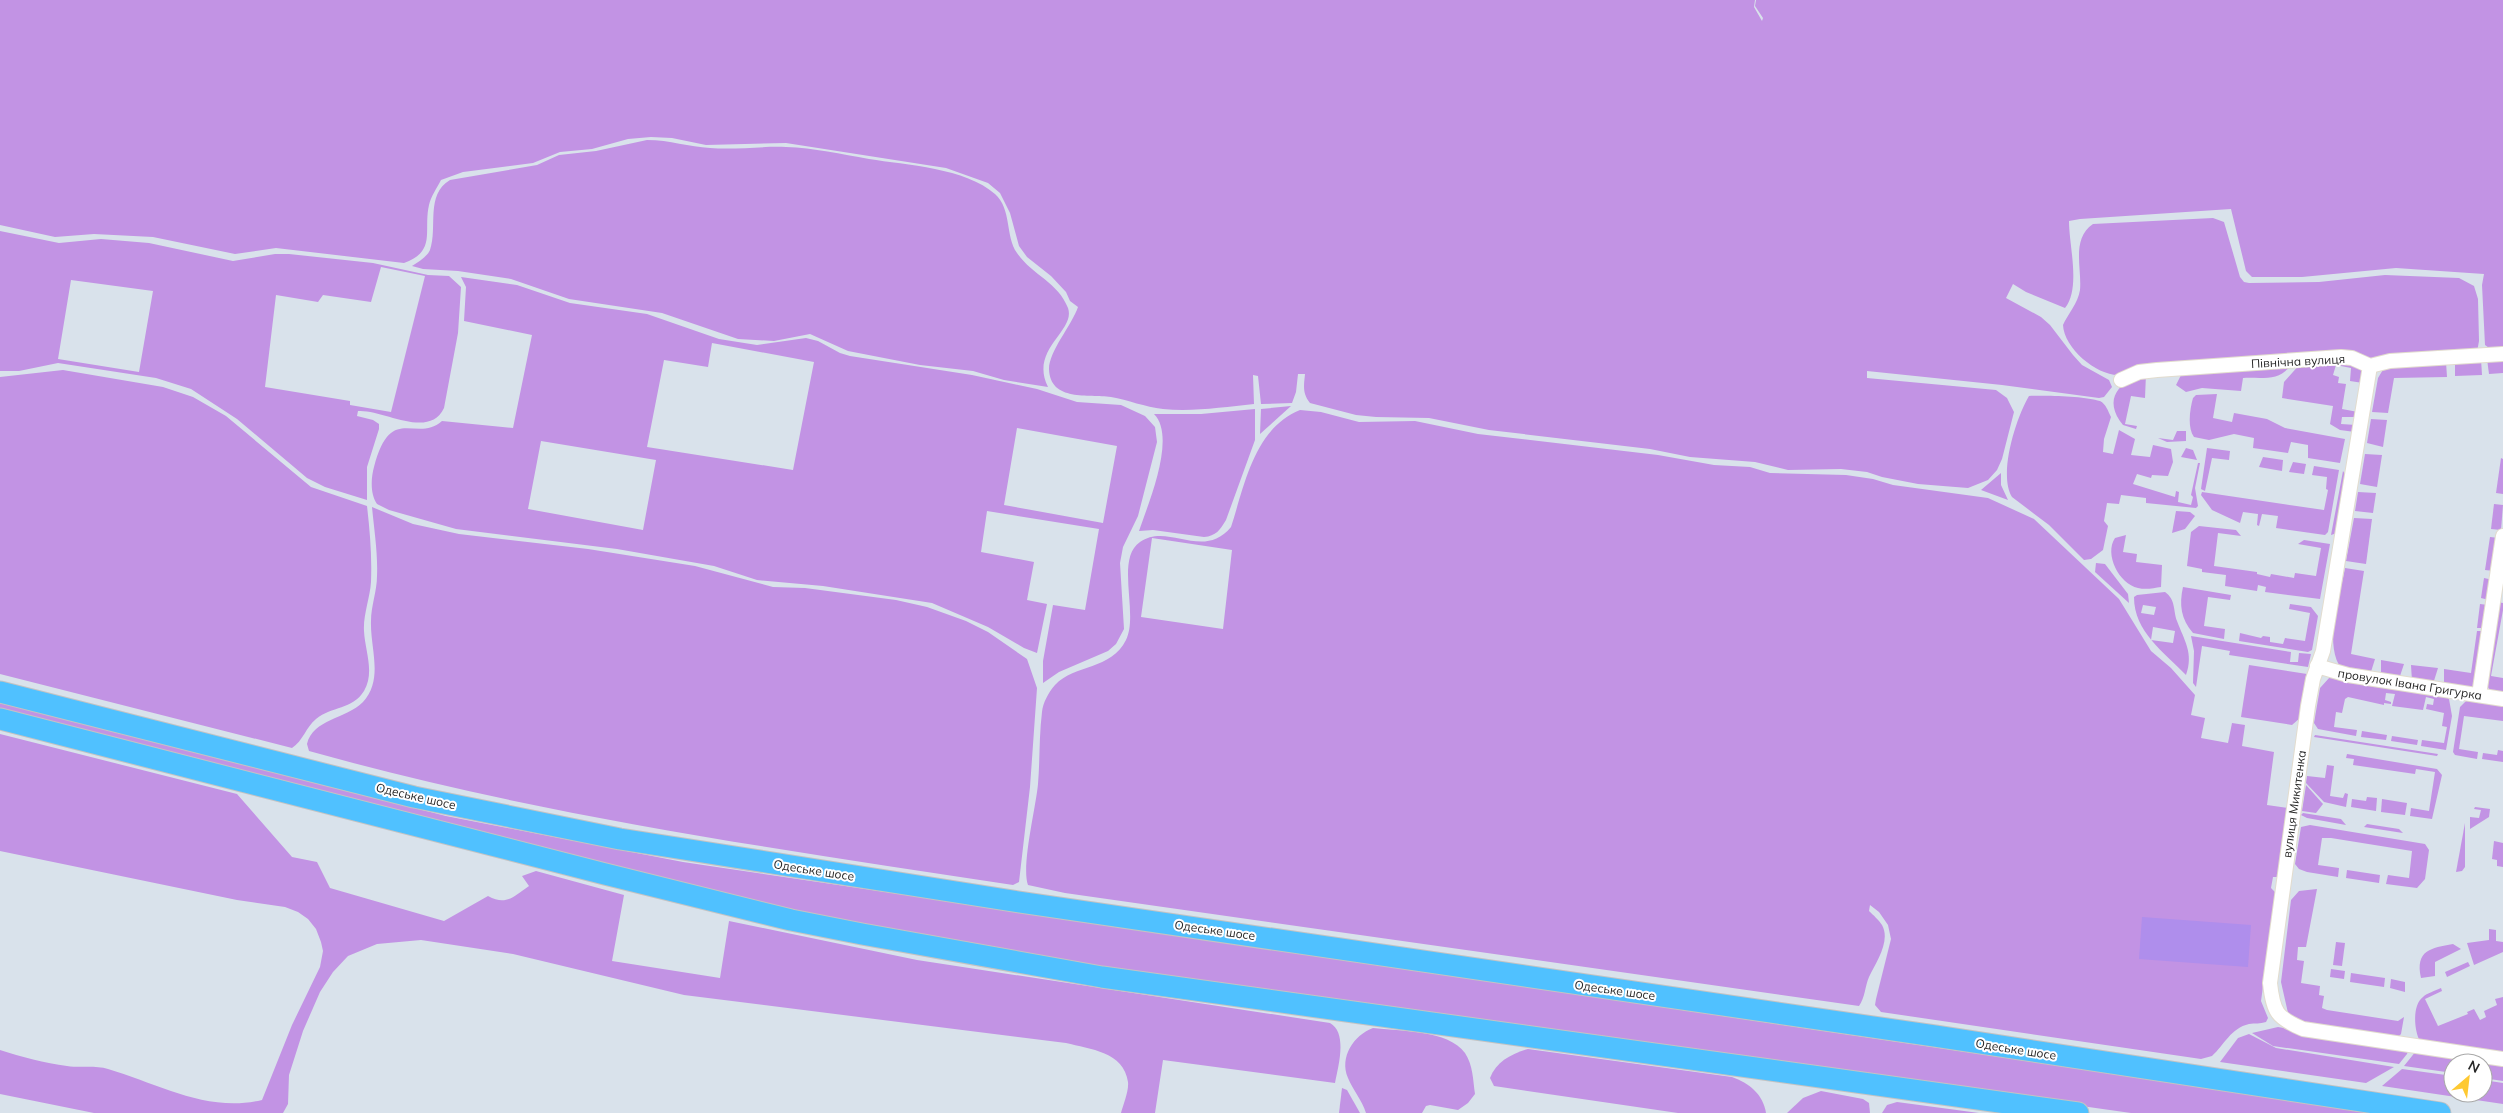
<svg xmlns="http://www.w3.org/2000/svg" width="2503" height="1113" font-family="Mulish,sans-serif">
<rect width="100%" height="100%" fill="#d9e2eb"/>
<g fill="#c293e4" fill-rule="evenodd">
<path d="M0 0H1755L1754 7 1762 21 1763 18 1755 6 1756 0H2503V350H2492L2485 345 2482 285 2484 274 2396 268 2302 277H2252L2246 271 2231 209 2080 219 2069 221C2069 246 2081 288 2065 308L2026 292 2013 284 2006 298 2041 317 2050 325 2073 355 2082 365 2109 380 2112 387 2104 397 2099 398 2002 385 1867 371V378L1996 390 2007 398 2014 412 2002 459 1997 470 1988 480 1968 488 1918 484 1882 477 1867 472 1841 469 1788 470 1755 462 1690 457 1650 449 1489 430 1429 418 1376 417 1356 415 1310 403C1302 393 1304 385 1305 374H1298L1296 392 1292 403 1261 404 1258 376 1253 375 1254 404C1224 407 1193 412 1163 409 1145 407 1128 400 1111 397 1089 394 1050 402 1049 369 1049 351 1072 325 1078 307L1070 301 1066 292 1051 276 1027 257 1019 246 1010 213 1000 193 988 183 946 168 786 143 706 145 672 138 651 137 628 139 592 149 560 152 533 163 463 172 441 180C437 188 431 196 429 205 423 231 437 251 404 263L276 248 235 254 153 237 94 234 55 237 0 225Z"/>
<path d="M647 140C670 140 689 147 710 148 736 150 761 146 786 147 814 148 841 154 869 159 906 165 966 168 995 194 1012 209 1005 236 1017 253 1032 275 1058 282 1068 308 1076 331 1029 349 1048 387L1004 380 973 371 920 365 848 351 810 334 774 341 738 339 662 313 569 299 511 279 458 271 423 269 412 266C418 262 427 257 430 250 438 227 425 195 450 180L537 165 559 155 596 151Z"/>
<path d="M2213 218 2224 222 2240 277 2244 282 2249 283 2319 282 2385 275 2459 278 2474 286 2478 299 2479 341 2477 352 2118 375C2096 375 2064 348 2063 325 2068 314 2078 303 2080 290 2082 268 2071 239 2093 224Z"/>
<path d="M0 231 59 243 101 239 149 243 233 261 275 254H289L373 263 428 275 449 276 461 287 458 333 444 408C429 440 383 409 358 411L357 416 373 420 379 424V429L367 467V500L325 487 307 478 237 419 191 389 156 378 58 363 19 371H0ZM381 267 425 276 391 412 350 405V401L265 387 276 295 318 302 323 295 371 302ZM71 280 153 291 139 372 58 359Z"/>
<path d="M461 277 517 285 570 303 647 314 719 339 757 345 806 338 818 341 840 353 850 356 972 375 1037 389 1077 402 1121 405 1145 416 1155 427 1157 442 1138 516 1123 547 1120 563 1124 629 1116 644 1108 651 1059 672 1043 683V661L1053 605 1085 610 1099 529 987 511 981 552 1034 562 1027 600 1047 604 1037 653 1024 648 988 627 932 603 823 586 757 580 714 566 617 549 456 529 389 510 377 504C370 494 371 478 374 467 391 402 416 444 442 421L513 428 532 335 464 321 466 287ZM712 343 814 362 793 470 647 447 664 360 708 367ZM1017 428 1117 446 1103 523 1004 505ZM541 441 656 460 643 530 528 509Z"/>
<polygon points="2503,358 2503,373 2489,374 2487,359"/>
<polygon points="2481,359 2482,375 2455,376 2455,361"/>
<polygon points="2353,361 2363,369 2363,383 2350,381 2351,368 2336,365 2333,375 2339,377 2338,383 2346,384 2342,409 2358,412 2357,417 2342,417 2341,424 2356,425 2355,432 2340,430 2330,424 2333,406 2282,398 2284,382 2301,363"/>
<polygon points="2446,362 2447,377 2394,378 2388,413 2372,412 2378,378 2384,368"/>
<path d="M2291 364C2281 382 2262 377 2243 378L2241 391 2202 388 2186 392 2176 385 2183 371Z"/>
<path d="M63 370 163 387 193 397 226 416 311 487 367 506C370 532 372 556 371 582 370 598 363 615 364 631 365 651 375 672 364 691 352 710 332 706 316 719 306 727 303 741 292 748L0 674V377Z"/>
<path d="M2146 374 2145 398 2131 396 2125 424 2137 426 2136 429 2123 425C2102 399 2119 381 2146 374Z"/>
<path d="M2217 394 2213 418 2232 422 2234 413 2267 419 2285 428 2345 439 2340 463 2308 458V445L2291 442 2288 453 2253 448 2254 438 2234 434 2209 440 2194 437C2187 427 2190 409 2193 398L2196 395Z"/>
<path d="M2029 396C2046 395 2085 396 2100 401 2106 404 2108 411 2111 417L2104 439 2103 452 2113 454 2119 430 2135 439 2131 455 2150 457 2153 445 2171 449 2173 462 2168 476 2152 475 2151 478 2137 474 2133 484 2175 497 2176 491 2179 492 2178 502 2191 505 2193 497 2191 495 2198 463H2200L2195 488 2198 506 2196 508 2146 503V498L2121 495 2119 504 2107 503 2104 521 2108 526 2103 550 2091 559 2084 560 2049 525 2012 497C1998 474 2016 418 2029 396Z"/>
<polygon points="1291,406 1260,434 1261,409"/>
<path d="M1255 409V440L1226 520C1220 530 1216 536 1204 537L1153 530 1139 531C1148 504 1177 437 1154 414H1201Z"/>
<path d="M1300 410 1321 412 1359 422 1415 421 1478 434 1658 455 1714 465 1750 467 1770 473 1846 475 1873 479 1893 485 1988 498 2034 519 2119 599 2151 651 2171 668 2195 695 2191 715 2205 718 2201 738 2228 743 2232 723 2245 725 2242 746 2274 752 2267 805 2288 808 2278 877H2273L2271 888 2276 893 2261 1001 2268 1018 2266 1022C2260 1024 2255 1023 2249 1024 2231 1028 2224 1045 2212 1056L2201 1059 1881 1012 1875 1005 1876 999 1891 939 1888 925 1879 912 1870 905 1869 911C1873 915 1879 920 1882 925 1891 941 1876 962 1869 977 1865 986 1865 998 1859 1006L1065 893 1028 885C1021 866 1036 807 1038 784 1040 760 1039 736 1042 712 1043 703 1048 693 1055 685 1075 664 1111 670 1126 640 1139 614 1115 559 1140 542 1168 522 1203 561 1231 527 1245 484 1254 429 1300 410ZM1152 538 1232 550 1223 629 1141 617Z"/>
<polygon points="2371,419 2387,420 2383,447 2367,443"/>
<polygon points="2177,431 2186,431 2186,441 2167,442 2158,438 2173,440"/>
<polygon points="2186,448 2193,450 2197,460 2181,457"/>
<polygon points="2207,448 2230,451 2229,460 2212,458 2205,491 2201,489"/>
<polygon points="2365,454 2382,455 2377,487 2360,484"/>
<polygon points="2263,457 2283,460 2282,471 2259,467"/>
<polygon points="2501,458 2503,459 2503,494 2496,493"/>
<polygon points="2293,462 2306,464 2304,474 2289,472"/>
<polygon points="2314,466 2339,470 2328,532 2325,535 2276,528 2278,516 2262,514 2259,526 2257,525 2258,514 2243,512 2240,523 2212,510 2201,495 2202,492 2324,510 2328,490 2326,489 2327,477 2312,475"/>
<polygon points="2343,471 2347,477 2337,533 2331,535"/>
<polygon points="2001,473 2001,485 2008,500 1981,490"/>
<polygon points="2358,492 2376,493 2373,513 2355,511"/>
<polygon points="2494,504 2503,505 2501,530 2491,529"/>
<path d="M372 507 413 524 459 534 588 549 695 566 773 587 805 588 896 600 927 607 966 621 988 632 1027 659 1037 688 1030 787 1019 882 1013 885C777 849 540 816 309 751L307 744C313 719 346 719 363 702 384 679 370 648 371 621 371 606 377 591 377 576 378 553 374 529 372 507Z"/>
<polygon points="2176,511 2190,512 2195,516 2185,529 2172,533"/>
<polygon points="2354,518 2372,519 2366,564 2346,561"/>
<polygon points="2199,526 2236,530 2241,536 2218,533 2214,566 2257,572 2257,574 2270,577 2271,574 2294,578 2295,573 2316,576 2321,548 2298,544 2304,540 2330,544 2320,599 2265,592 2266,587 2258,585 2257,591 2225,586 2226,575 2202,572 2202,569 2187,566 2191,532"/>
<path d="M2126 535 2123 552 2137 554 2136 562 2162 565 2161 587C2154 588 2146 590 2138 588 2119 584 2104 554 2115 538Z"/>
<polygon points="2490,537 2499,538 2494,571 2485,570"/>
<polygon points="2096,563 2105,564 2128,594 2129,603 2095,572"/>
<path d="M2345 568 2364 571 2351 654 2375 659 2370 675 2339 665C2325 639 2340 596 2345 568Z"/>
<polygon points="2484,578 2493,580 2489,600 2481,598"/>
<path d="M2183 587 2231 595 2230 600 2208 597 2204 626 2225 629 2224 639 2193 633C2181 619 2179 605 2183 587Z"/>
<path d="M2165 592C2176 600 2173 610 2177 621 2184 640 2194 653 2186 675 2164 652 2134 632 2134 597L2137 595ZM2143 605 2156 607 2154 615 2141 613ZM2153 627 2175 631 2173 643 2151 640Z"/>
<polygon points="2497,602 2503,603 2503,610 2491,676 2503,678 2503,696 2491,692 2486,684"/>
<polygon points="2290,604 2311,607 2318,616 2312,650 2308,652 2239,641 2240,633 2261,638 2263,636 2270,637 2270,642 2283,644 2285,638 2305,641 2310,613 2289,609"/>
<polygon points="2480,604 2488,605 2484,628 2477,628"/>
<polygon points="2477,631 2483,631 2474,686 2470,689 2444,686 2444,669 2471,673"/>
<polygon points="2191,636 2291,652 2290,662 2298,662 2299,653 2311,654 2308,667 2229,655 2230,651 2202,646 2196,687 2193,683 2194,651"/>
<polygon points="2381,660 2404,664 2399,679 2381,676"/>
<polygon points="2249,665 2307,674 2300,718 2292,725 2241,717"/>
<polygon points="2411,665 2438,668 2433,684 2412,681"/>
<polygon points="2330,677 2443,694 2449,699 2452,716 2446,750 2421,746 2422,740 2444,743 2447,727 2442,726 2444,713 2426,709 2427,704 2433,705 2434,699 2426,697 2423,710 2392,706 2395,694 2386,693 2385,700 2391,702 2391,704 2384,703 2384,705 2348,697 2345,699 2342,713 2336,712 2334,727 2357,730 2356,736 2318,729 2314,723 2320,688"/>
<polygon points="2469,698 2503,703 2503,721 2464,716 2459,749 2478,752 2477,759 2455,755 2453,752 2460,707"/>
<polygon points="0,703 446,816 683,862 2378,1113 2131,1113 1056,961 832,920 0,711"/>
<polygon points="2362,731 2387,735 2386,740 2361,737"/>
<path d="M0 734 237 794 292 857 317 862 330 888 444 921 488 896C506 906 513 897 529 886L522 876 536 871 624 895 612 961 720 978 729 921 917 960 1330 1023C1348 1033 1338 1067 1335 1083L1163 1060 1155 1113H1121C1123 1105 1129 1091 1128 1082 1124 1052 1090 1049 1066 1043L684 995 513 954 421 940 377 944 348 956 333 972 320 992 303 1031 289 1075 288 1104 283 1113H94L0 1094V1050C21 1057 45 1063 67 1066 80 1068 96 1065 108 1069 159 1084 207 1113 262 1100L292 1025 320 967 323 951 321 942 316 929 308 919 298 912 285 907 237 900 0 851Z"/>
<polygon points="2315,735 2438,754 2437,756 2314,737"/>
<polygon points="2392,736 2418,740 2417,745 2391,741"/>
<polygon points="2498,750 2503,751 2503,762 2482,759 2483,753 2497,755"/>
<polygon points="2347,754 2437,769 2442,775 2432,819 2410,816 2411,808 2429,811 2435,772 2416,769 2415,774 2353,765 2354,759 2346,758"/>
<polygon points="2327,765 2334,766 2330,796 2343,798 2345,793 2348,794 2346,807 2324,802 2306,783 2307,776 2325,778"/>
<polygon points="2306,785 2323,804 2316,813 2302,811"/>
<polygon points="2367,797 2377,798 2376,811 2351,807 2352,799 2366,801"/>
<polygon points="2382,799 2407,803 2405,815 2381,812"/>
<polygon points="2475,807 2490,809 2489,817 2470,829 2470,817 2479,818 2481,810 2474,809"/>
<polygon points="2303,813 2341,819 2346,825 2307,818 2301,815"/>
<polygon points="2465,823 2465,867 2462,871 2456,872"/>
<polygon points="2367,824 2399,829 2403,833 2364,827"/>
<polygon points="2310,825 2425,844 2429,850 2425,879 2417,888 2386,884 2388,875 2409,878 2412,851 2331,838 2322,838 2318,865 2339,868 2338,877 2307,872 2299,869 2295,864 2301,827"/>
<polygon points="2494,841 2503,843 2503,867 2497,866 2497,860 2492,859"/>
<polygon points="2347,870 2380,875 2379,883 2346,878"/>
<polygon points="2317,889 2306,947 2298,947 2297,960 2304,961 2301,983 2320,986 2319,995 2324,996 2322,1008 2327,1010 2398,1021 2404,1017 2401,1034 2398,1037 2300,1024 2288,1013 2281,982 2291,900 2299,891"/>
<polygon points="2489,929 2496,930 2496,941 2503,942 2503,952 2474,965 2467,943 2489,940"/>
<polygon points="2336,942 2345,943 2342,966 2333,965"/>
<path d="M2453 944 2461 949 2435 962V976L2421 978C2415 950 2431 948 2453 944Z"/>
<polygon points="2468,962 2470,966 2447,977 2445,972"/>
<polygon points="2331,969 2345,971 2344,979 2330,977"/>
<polygon points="2351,973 2385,978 2384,987 2350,982"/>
<polygon points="2391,979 2405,982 2405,992 2390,988"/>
<path d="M2441 988 2442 991 2425 999 2438 1026 2468 1014 2467 1012 2474 1009 2480 1020 2486 1017 2484 1011 2497 1005 2495 999 2503 997V1056L2420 1041C2414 1031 2412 1005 2423 997 2427 993 2435 991 2441 988Z"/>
<polygon points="2278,1027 2409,1049 2407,1054 2399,1064 2273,1046 2252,1033"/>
<path d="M1373 1028C1399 1031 1449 1030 1465 1053 1473 1065 1473 1080 1475 1094L1468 1103 1458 1110 1430 1105 1426 1106 1422 1113H1366C1362 1100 1353 1090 1348 1078 1339 1057 1354 1035 1373 1028Z"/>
<polygon points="2249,1034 2276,1048 2394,1067 2366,1083 2220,1062 2238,1038"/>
<path d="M1528 1049 1732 1077C1749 1083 1763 1094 1766 1113H1678L1494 1086 1490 1078C1496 1062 1511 1054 1528 1049Z"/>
<polygon points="2416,1051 2503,1063 2503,1081 2483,1078 2483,1063 2453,1063 2453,1073 2404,1066"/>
<polygon points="2402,1069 2453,1076 2453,1093 2483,1093 2483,1080 2503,1083 2503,1104 2382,1086"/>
<polygon points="1342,1088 1347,1090 1360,1113 1339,1113"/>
<polygon points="1821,1091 1863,1099 1869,1103 1870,1113 1787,1113 1803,1098"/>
<polygon points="1897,1102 1979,1113 1882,1113 1887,1105"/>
</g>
<polygon fill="#af8eec" points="2142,917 2251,925 2248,967 2139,959"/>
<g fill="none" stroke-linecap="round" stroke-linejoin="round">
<defs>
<g id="minor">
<path d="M2370 366 2323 651 2313 679 2308 706 2270 983C2273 1012 2277 1018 2303 1029L2503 1059"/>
<polyline points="2121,380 2139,372 2157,370 2341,357 2352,358 2370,366 2390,361 2503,354"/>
<polyline points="2317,666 2348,675 2503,699"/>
<polyline points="2479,695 2503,536"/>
</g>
<g id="highway">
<polyline points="0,692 414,797 620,839 1019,902 1935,1036 2440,1113"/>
<polyline points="0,719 605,874 791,920 862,934 1102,977 2078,1113"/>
</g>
</defs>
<use href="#minor" stroke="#e2dcce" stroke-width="16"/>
<use href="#highway" stroke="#c3c3c3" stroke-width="23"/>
<use href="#minor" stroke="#fff" stroke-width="14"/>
<use href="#highway" stroke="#50c1ff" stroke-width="21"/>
</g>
<g text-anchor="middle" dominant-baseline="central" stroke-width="4" stroke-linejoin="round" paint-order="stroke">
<g font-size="12" fill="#282828" stroke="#fff">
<text transform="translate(2298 361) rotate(-3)">Північна вулиця</text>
<text transform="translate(2410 684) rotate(9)">провулок Івана Григурка</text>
<text transform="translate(416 796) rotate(13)">Одеське шосе</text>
<text transform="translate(2294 804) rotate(-82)">вулиця Микитенка</text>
<text transform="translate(814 870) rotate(9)">Одеське шосе</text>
<text transform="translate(1215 930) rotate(8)">Одеське шосе</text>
<text transform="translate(1615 990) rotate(8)">Одеське шосе</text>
<text transform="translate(2016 1049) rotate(9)">Одеське шосе</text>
</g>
</g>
<g transform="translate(2468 1078) rotate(28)"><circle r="24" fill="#ffffff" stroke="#a9a9a9"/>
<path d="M0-4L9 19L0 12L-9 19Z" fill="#fec932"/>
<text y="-8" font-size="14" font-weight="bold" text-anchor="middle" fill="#282828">N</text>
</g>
</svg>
